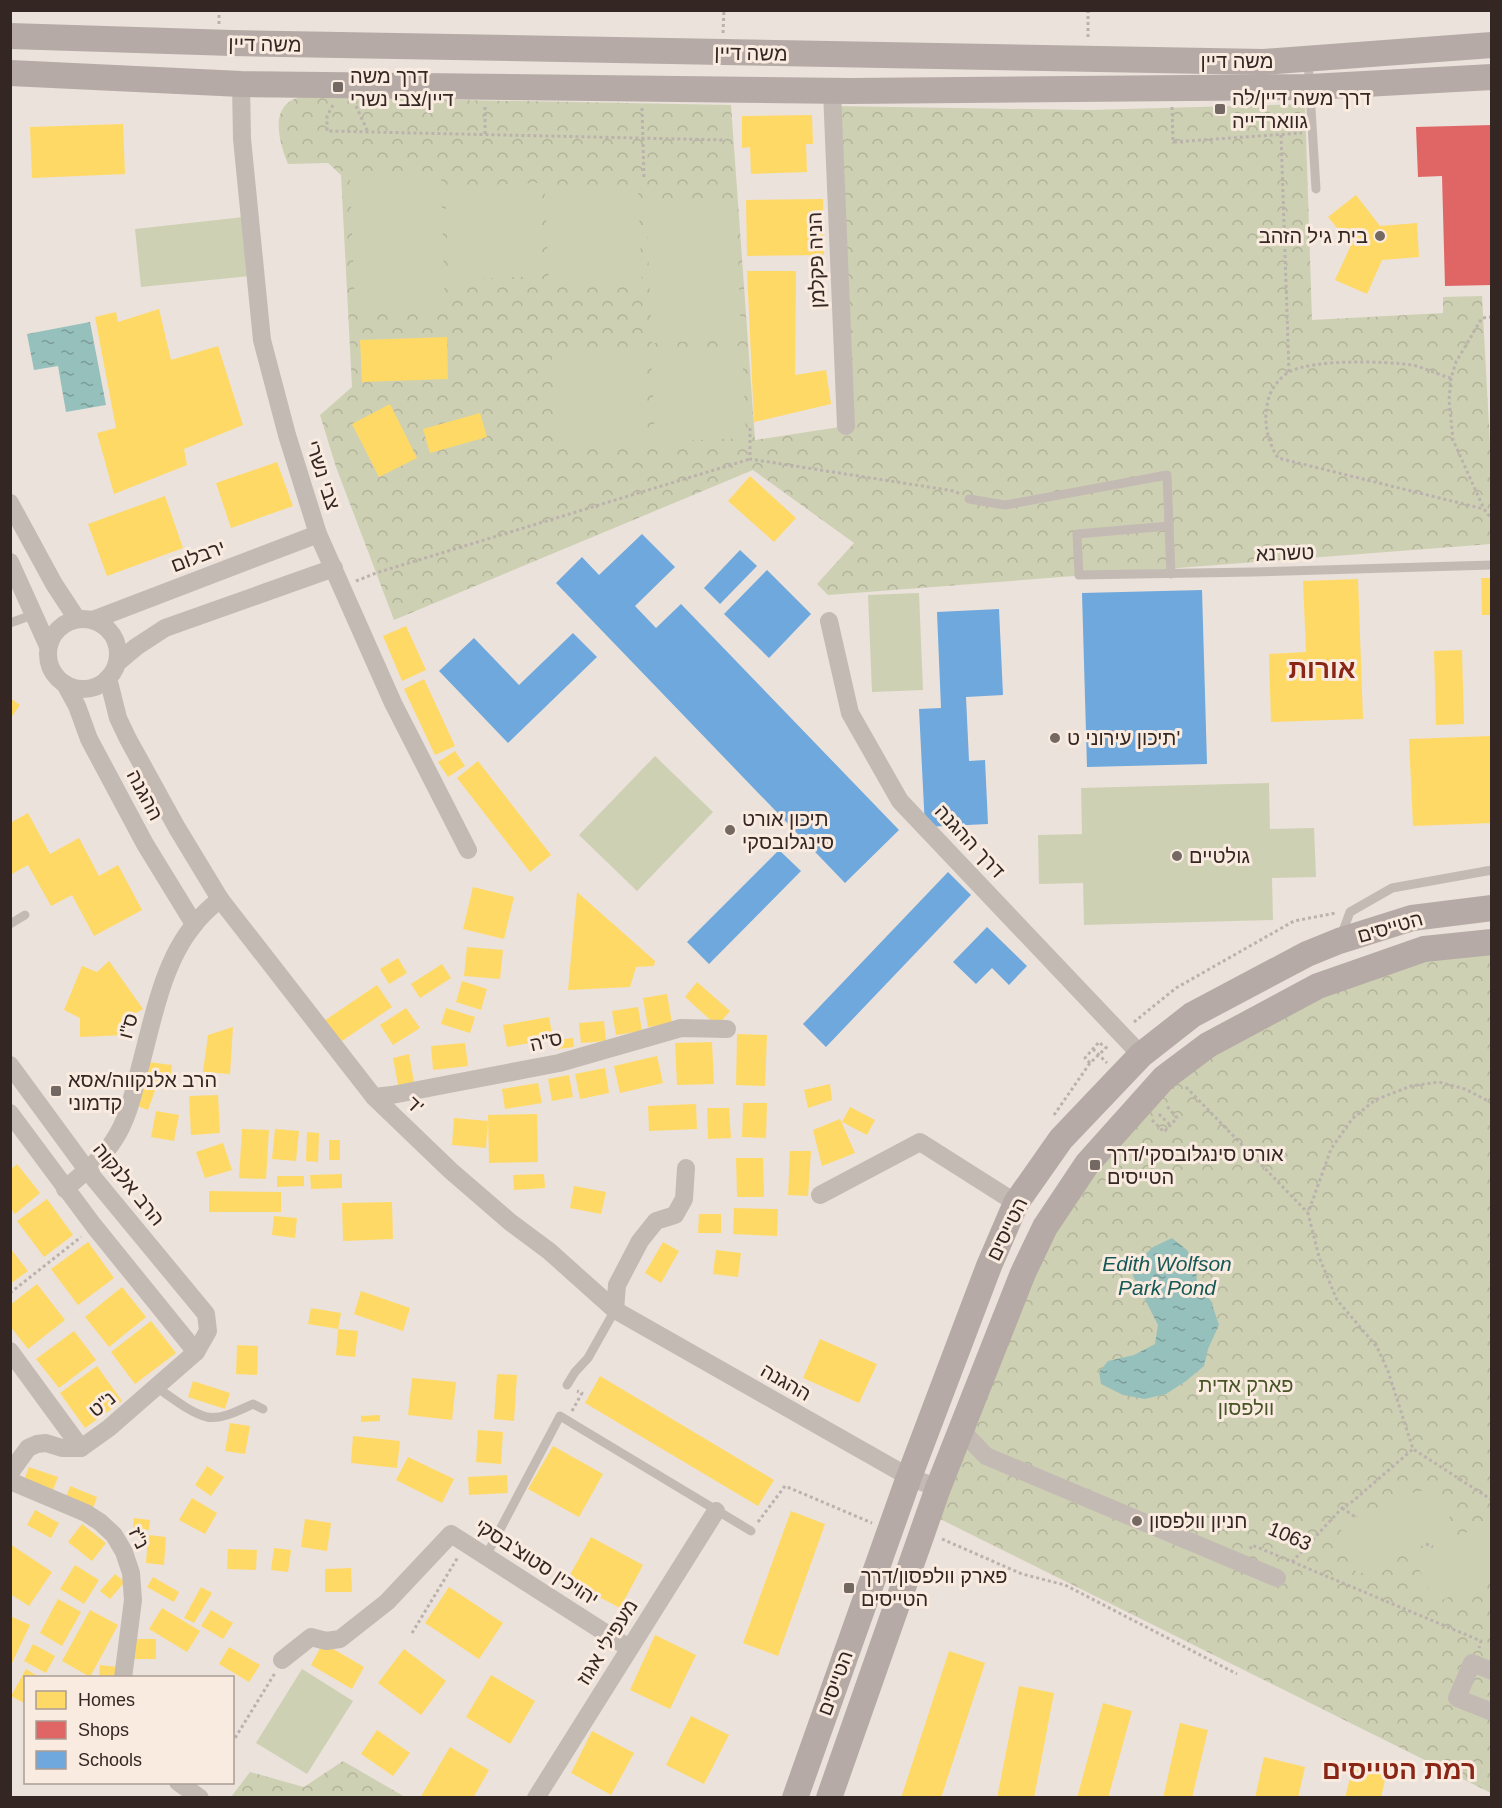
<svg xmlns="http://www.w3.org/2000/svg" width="1502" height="1808" font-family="Helvetica,'Noto Sans Hebrew',sans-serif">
<defs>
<pattern id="park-crowns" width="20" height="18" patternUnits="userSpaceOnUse" patternTransform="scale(1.5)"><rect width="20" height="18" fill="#ced0b3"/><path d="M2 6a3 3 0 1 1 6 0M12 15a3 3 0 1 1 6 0" fill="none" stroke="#b2b39a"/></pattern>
<pattern id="water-ripples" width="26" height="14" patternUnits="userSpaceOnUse" patternTransform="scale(1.5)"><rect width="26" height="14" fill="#96c0bc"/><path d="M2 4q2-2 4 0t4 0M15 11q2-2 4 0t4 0" fill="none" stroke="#7b9c98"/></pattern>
</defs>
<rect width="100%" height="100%" fill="#ebe2db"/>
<g fill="url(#park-crowns)">
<path d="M301 97 731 105 755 440 846 426 832 106 1089 110 1305 104 1312 320 1443 313V297L1482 296 1491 463V544L828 595 817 584 854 543 753 470 394 620 336 467 320 415 352 387 341 175 328 163 288 164C279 142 268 104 301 97Z"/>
<polygon points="1491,949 1491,1793 936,1517 1051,1226 1109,1147 1207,1051 1320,992 1421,956"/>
<polygon points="343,1761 405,1797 231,1797 250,1772 304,1787"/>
</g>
<g fill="#ced0b3">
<polygon points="441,172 445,311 355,314 350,175"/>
<polygon points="539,183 542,276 449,280 445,187"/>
<polygon points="638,189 642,281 549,285 545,193"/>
<polygon points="736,199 741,339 652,343 646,202"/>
<polygon points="244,217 250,276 141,287 135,229"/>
<polygon points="742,346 746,438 655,442 651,351"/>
<polygon points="645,352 648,443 555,446 552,356"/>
<polygon points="919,593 923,690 872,692 868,595"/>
<polygon points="655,756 713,812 637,891 579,835"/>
<polygon points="1269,783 1270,829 1314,828 1316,877 1272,878 1273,920 1084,925 1083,883 1039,884 1038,835 1082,834 1081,788"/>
<path d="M1417 1491H1434C1448 1508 1456 1515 1443 1536L1357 1575 1339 1524Z"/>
<polygon points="1486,1524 1491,1524 1491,1579 1435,1603 1413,1556"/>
<polygon points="302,1669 353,1701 307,1774 256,1743"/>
</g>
<g fill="url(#water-ripples)">
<polygon points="90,322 106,405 66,412 58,366 34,370 27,334"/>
<polygon points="1172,1238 1187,1250 1196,1266 1197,1284 1211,1301 1219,1325 1208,1349 1204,1366 1186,1381 1166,1394 1145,1399 1123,1395 1101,1384 1099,1372 1108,1361 1134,1355 1155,1344 1158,1325 1133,1276 1135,1264 1153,1247"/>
</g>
<g fill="#ffd966">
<polygon points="812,115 813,144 806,144 807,172 751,174 750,147 742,148 742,116"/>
<polygon points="123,124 125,174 32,178 30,127"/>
<polygon points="1356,195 1380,226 1417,223 1419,257 1382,260 1367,294 1335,280 1351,245 1328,217"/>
<polygon points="823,199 824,255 747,256 746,200"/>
<polygon points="747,271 796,271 795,375 826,370 831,404 754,422"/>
<polygon points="159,309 171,360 218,346 243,425 184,449 187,465 114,494 97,433 116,428 95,317 116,312 118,322"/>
<polygon points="447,337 448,379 362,382 360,340"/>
<polygon points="390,404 417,458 379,477 352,424"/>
<polygon points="480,413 487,437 430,453 423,429"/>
<polygon points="277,462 293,506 231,528 216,483"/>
<polygon points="750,476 796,518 774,542 728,501"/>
<polygon points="165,496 183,548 107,576 88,524"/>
<polygon points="1481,578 1492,578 1492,615 1482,615"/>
<polygon points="1358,579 1363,719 1271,722 1269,654 1306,652 1303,581"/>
<polygon points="406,626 426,670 402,681 383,636"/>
<polygon points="1462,650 1464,724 1436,725 1434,651"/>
<polygon points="424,679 455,746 435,755 404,689"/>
<polygon points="10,698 20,705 10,719"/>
<polygon points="1492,736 1492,823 1413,826 1409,739"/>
<polygon points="455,751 465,766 448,777 438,762"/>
<polygon points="478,761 551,855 530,872 457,778"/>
<polygon points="28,813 50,854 79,838 99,876 118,865 142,910 94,936 72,895 51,906 28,865 10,875 10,823"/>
<polygon points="473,887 514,897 504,939 463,929"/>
<polygon points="577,892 655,961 654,966 636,967 630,987 568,990"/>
<polygon points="467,947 503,950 500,979 464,976"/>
<polygon points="398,958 407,973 389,984 380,969"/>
<polygon points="109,961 143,1009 127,1018 126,1035 80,1037 80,1018 64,1010 82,966 97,972"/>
<polygon points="442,964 451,978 420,998 411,984"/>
<polygon points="462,981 487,989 481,1010 456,1002"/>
<polygon points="697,982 730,1011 717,1026 685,997"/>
<polygon points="377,985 392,1007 339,1043 324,1021"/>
<polygon points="667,994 672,1023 648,1027 643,998"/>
<polygon points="638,1007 642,1031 616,1035 612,1011"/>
<polygon points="406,1008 420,1028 393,1045 380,1025"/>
<polygon points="446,1008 475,1017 470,1033 441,1024"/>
<polygon points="549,1017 553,1039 507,1047 503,1025"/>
<polygon points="604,1021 606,1041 581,1043 579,1023"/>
<polygon points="233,1027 230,1074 203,1072 208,1035"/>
<polygon points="737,1034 767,1035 765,1086 736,1085"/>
<polygon points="573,1038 574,1047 558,1049 557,1040"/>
<polygon points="712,1042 714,1084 677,1085 675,1043"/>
<polygon points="465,1043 468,1066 433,1070 431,1046"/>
<polygon points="409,1054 414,1082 398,1085 393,1058"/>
<polygon points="657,1056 663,1083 620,1093 614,1066"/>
<polygon points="148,1062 172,1065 170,1083 146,1080"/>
<polygon points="605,1068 609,1093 580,1099 575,1074"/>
<polygon points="569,1075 573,1097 552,1101 548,1079"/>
<polygon points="538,1083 542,1103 505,1109 502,1089"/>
<polygon points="144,1084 156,1088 148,1110 137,1106"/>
<polygon points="830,1084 832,1100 808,1108 804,1090"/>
<polygon points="218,1095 220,1133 191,1135 189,1096"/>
<polygon points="743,1103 767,1103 766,1138 742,1137"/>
<polygon points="696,1104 697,1129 649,1131 648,1106"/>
<polygon points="850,1107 875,1120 867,1135 842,1122"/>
<polygon points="707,1108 729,1108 731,1138 708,1139"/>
<polygon points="156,1111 179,1115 174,1141 151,1137"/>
<polygon points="537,1114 538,1162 489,1163 488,1115"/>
<polygon points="454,1118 488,1121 486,1148 452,1145"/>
<polygon points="840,1119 855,1153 822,1166 813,1130"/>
<polygon points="242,1129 269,1130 266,1179 239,1178"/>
<polygon points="275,1129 299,1131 296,1161 272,1159"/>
<polygon points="307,1132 319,1133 318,1162 306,1161"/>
<rect x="329" y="1140" width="11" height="20"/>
<polygon points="223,1143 232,1170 205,1178 196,1152"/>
<polygon points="790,1151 811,1151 808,1196 788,1195"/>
<polygon points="736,1158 763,1158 764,1197 737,1197"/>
<polygon points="17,1164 40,1193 15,1214 10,1208 10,1170"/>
<polygon points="342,1174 342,1188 311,1189 310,1175"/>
<polygon points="544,1174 545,1188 514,1190 513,1175"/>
<polygon points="277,1176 304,1176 304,1186 277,1187"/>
<polygon points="574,1186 606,1192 601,1214 570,1208"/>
<polygon points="209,1191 281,1192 281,1212 209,1212"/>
<polygon points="47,1199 73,1235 44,1257 17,1221"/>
<polygon points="392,1202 393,1239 343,1241 342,1203"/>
<polygon points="734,1208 778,1209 777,1236 733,1234"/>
<polygon points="699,1214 721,1214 721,1233 698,1233"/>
<polygon points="274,1216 297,1218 295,1238 272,1235"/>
<polygon points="88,1242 114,1278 78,1305 51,1269"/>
<polygon points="663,1242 679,1251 661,1283 645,1273"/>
<polygon points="10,1248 28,1271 10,1284"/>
<polygon points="716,1250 741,1253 738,1277 713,1274"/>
<polygon points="37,1284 65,1320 28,1349 10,1326 10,1305"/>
<polygon points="122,1287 146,1317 109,1347 85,1317"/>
<polygon points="361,1291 410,1308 403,1331 354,1314"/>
<polygon points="311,1308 341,1313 338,1329 308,1324"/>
<polygon points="151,1321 176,1353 135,1384 111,1352"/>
<polygon points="338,1329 358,1331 355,1357 336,1355"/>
<polygon points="74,1331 96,1360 59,1388 36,1359"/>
<polygon points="820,1339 877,1364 859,1403 803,1378"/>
<polygon points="237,1345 258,1346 257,1375 236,1374"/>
<polygon points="97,1366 122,1401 85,1428 60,1393"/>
<polygon points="497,1374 517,1375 514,1421 494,1419"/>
<polygon points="600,1376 774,1480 758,1506 585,1403"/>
<polygon points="412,1378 456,1382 452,1420 408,1415"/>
<polygon points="193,1381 230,1393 225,1409 188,1397"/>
<polygon points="380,1415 380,1421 361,1422 361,1416"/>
<polygon points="230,1423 250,1426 245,1454 225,1451"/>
<polygon points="478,1430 503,1432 501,1464 476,1462"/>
<polygon points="353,1436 400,1441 397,1468 351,1463"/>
<polygon points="553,1446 603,1474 579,1517 528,1489"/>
<polygon points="408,1457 454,1479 442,1503 396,1480"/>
<polygon points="207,1466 224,1477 211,1496 195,1485"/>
<polygon points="29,1467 58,1477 53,1490 24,1480"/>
<polygon points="507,1475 508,1493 469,1495 468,1477"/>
<polygon points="70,1486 97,1497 93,1509 66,1498"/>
<polygon points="192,1498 217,1513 205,1534 179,1520"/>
<polygon points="35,1510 59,1523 51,1538 27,1525"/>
<polygon points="791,1511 825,1524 778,1656 743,1643"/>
<polygon points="134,1518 150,1520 149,1530 133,1528"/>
<polygon points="305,1519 331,1523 327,1551 301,1547"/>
<polygon points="82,1524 106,1543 92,1561 68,1542"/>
<polygon points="148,1535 166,1537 164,1565 146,1563"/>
<polygon points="591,1537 643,1565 620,1608 567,1580"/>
<polygon points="10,1544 52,1572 29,1606 10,1594"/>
<polygon points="274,1548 291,1550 288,1572 271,1570"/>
<polygon points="228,1549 257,1550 256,1570 227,1569"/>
<polygon points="75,1565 99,1580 84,1604 60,1589"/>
<polygon points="351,1568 352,1592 325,1592 325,1569"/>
<polygon points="115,1574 125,1582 110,1599 100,1591"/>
<polygon points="153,1577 179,1592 174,1602 147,1587"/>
<polygon points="201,1587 212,1593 194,1623 184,1618"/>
<polygon points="449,1587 503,1623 479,1659 425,1623"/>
<polygon points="58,1599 81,1612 62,1646 40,1633"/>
<polygon points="162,1608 200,1631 187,1652 149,1629"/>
<polygon points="90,1610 118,1625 90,1677 62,1661"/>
<polygon points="211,1610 233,1623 223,1639 201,1626"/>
<polygon points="10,1616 30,1625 10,1667"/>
<polygon points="655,1635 696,1655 670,1709 630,1690"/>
<rect x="130" y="1639" width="26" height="20"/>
<polygon points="323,1643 364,1667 352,1689 311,1665"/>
<polygon points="33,1644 55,1656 46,1673 24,1661"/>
<polygon points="229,1647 260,1665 249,1682 219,1664"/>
<polygon points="404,1649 446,1681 421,1715 378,1683"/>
<polygon points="949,1651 985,1663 941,1798 901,1798"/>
<polygon points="100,1665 118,1667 117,1678 99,1678"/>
<polygon points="26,1669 40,1678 26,1678 26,1704 11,1696"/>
<polygon points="491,1675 535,1701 510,1744 466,1717"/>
<polygon points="1019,1686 1054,1693 1034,1798 997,1798"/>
<polygon points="1103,1703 1132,1711 1108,1798 1077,1798"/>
<polygon points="691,1716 729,1735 704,1784 666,1765"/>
<polygon points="1180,1723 1208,1730 1192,1798 1163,1798"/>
<polygon points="377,1730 410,1753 393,1776 361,1754"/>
<polygon points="592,1731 634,1753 611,1795 571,1773"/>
<polygon points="450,1747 489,1770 473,1798 420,1798"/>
<polygon points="1264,1757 1305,1767 1298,1798 1255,1798"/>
<polygon points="1353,1766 1386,1775 1381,1798 1345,1798"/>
</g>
<polygon fill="#e06666" points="1492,125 1492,285 1445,286 1442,176 1418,177 1416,127"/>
<g fill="#6fa8dc">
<polygon points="642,534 675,567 635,606 656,628 681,604 899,830 845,883 556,583 582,557 599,575"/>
<polygon points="740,550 757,566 720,604 704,588"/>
<polygon points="767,570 811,614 769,658 724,614"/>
<polygon points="1202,590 1207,764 1087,767 1082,593"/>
<polygon points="999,609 1003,695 966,697 969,761 985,760 988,824 925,827 919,709 941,708 937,612"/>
<polygon points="573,633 597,657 508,743 439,671 474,638 519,685"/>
<polygon points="779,850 801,871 709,964 687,942"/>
<polygon points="948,872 971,895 826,1047 803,1024"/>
<polygon points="987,927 1027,966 1009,985 992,968 976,984 953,962"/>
</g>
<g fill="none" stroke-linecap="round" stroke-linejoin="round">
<g stroke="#bcb2ad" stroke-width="3" stroke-dasharray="3 3" stroke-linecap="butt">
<polyline points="1088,10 1088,39"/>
<polyline points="219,24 219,10"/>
<polyline points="723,33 724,10"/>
<polyline points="333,105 327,116 327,131 723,140"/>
<polyline points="356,106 368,132"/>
<polyline points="1172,107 1173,142 1302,133"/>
<polyline points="642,108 644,178"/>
<polyline points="485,134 485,106"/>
<polyline points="1281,135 1289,372"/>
<polyline points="1492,317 1482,318 1456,362 1451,378 1449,400 1453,440 1484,509 1492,520"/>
<path d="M1451 378C1438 375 1426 368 1412 365 1384 361 1313 359 1289 372 1279 378 1270 390 1268 401 1263 420 1267 441 1278 458L1484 509"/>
<polyline points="750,428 750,459 954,491 960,494"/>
<polyline points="356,581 376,573 750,459"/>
<polyline points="1134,1022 1176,988 1294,921 1336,913"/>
<polyline points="1093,1049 1107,1063"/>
<polyline points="1090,1063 1085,1058 1099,1042 1105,1048"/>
<polyline points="1186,1087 1308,1213"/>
<polyline points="1492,1103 1465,1089 1439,1082 1411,1086 1375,1100 1352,1119 1331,1149 1308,1213 1319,1257 1337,1300 1377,1347 1388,1371 1413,1449 1492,1500"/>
<polyline points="1159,1114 1170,1125"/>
<polyline points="1054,1115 1090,1063 1109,1045"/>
<polyline points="1152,1120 1164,1132 1177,1118 1166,1105"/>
<polyline points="10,1293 81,1237"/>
<polyline points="572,1411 582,1393 577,1391"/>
<polyline points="1342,1508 1357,1518"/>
<polyline points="758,1522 785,1486 872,1523"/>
<polyline points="942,1539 1022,1574 1065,1585 1237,1674"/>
<polyline points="1426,1544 1433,1547"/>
<polyline points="1250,1549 1252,1545 1481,1641 1479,1648"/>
<polyline points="1292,1562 1342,1508 1353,1501 1413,1449"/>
<polyline points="412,1633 458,1557"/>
<polyline points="232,1743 275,1673"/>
<polyline points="43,1798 43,1797"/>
</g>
<g stroke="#c4bab4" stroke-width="9">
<polyline points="1308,61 1316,189"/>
<polyline points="969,499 1005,505 1167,475 1171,574"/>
<polyline points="1169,526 1077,534 1079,575 1253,572 1492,565"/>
<polyline points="10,623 35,614"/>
<polyline points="10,924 25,915"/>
<polyline points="1341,936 1350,912 1392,888 1492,870"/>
<polyline points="567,1385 575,1372 588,1358 615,1310"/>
<path d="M156 1387C171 1397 189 1412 207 1417 221 1420 240 1410 253 1404L263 1409"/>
<polyline points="486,1556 560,1416 751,1531"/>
</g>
<g stroke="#c4bab4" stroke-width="18">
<polyline points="241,84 242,139 262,340 287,435 318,534 393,703 468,850"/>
<polyline points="832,91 846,426"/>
<polyline points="10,503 54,584 77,619"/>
<polyline points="10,562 48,646"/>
<circle cx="83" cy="654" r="35"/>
<polyline points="93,620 318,534"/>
<polyline points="829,621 850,713 900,801 1141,1055"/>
<polyline points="117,663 136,647 165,628 334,568"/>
<polyline points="108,678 118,718 128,739 177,828 220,899 374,1097 451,1171 510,1222 549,1251 615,1310 909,1477 938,1488"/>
<polyline points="65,684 77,706 89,739 145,844 194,924"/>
<polyline points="10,1065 87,1170 206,1314 208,1331 196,1352 109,1428 81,1448 62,1448 46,1443 37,1444 28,1448 10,1473"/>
<polyline points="374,1097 392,1095 559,1063 681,1028 727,1029"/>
<polyline points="10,1113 94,1226 196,1352"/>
<path d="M65 1189C82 1174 102 1159 114 1140 128 1119 133 1094 139 1071 152 1024 162 963 194 925 201 915 211 907 220 899"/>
<polyline points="820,1195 920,1142 1016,1203"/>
<polyline points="615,1310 617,1285 640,1241 656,1221 675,1215 684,1199 686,1168"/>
<polyline points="10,1351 81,1448"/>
<polyline points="962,1431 986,1456 1277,1578"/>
<polyline points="10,1481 86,1513 100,1522 114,1535 124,1552 131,1573 133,1600 123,1678"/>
<polyline points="282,1660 311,1637 326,1641 340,1639 387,1602 451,1534 629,1648"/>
<polyline points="1492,1671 1472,1663 1457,1698 1492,1712"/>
<polyline points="178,1782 200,1798"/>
<polyline points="536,1798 716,1511"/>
</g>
<g stroke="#b5aaa5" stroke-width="26">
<polyline points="10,36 232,43 1264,62 1492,45"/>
<polyline points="10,73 241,84 850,91 1310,87 1492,77"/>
<polyline points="795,1798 909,1477 989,1266 1016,1203 1061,1139 1141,1055 1192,1015 1307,954 1339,941 1412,918 1492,908"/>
<polyline points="829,1798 938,1488 1023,1273 1045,1227 1087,1164 1164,1078 1208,1045 1318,986 1424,949 1492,942"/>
</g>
</g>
<g fill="#746863" stroke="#faebe0" stroke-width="2">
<rect x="332" y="81" width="12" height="12" rx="3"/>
<rect x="1214" y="103" width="12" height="12" rx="3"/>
<circle cx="1380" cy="236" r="6"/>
<circle cx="1055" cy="738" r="6"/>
<circle cx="730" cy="830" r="6"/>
<circle cx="1177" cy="856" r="6"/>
<rect x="50" y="1085" width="12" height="12" rx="3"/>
<rect x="1089" y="1159" width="12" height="12" rx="3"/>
<circle cx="1137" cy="1521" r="6"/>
<rect x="843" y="1582" width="12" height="12" rx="3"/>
</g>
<g text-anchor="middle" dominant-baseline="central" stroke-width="6" stroke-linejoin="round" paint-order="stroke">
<g font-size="20" fill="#342723" stroke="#faebe0">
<text transform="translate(265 44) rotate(1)">משה דיין</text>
<text transform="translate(751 53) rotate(1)">משה דיין</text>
<text x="1237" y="61">משה דיין</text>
<text transform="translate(816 260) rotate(-92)">הניה פקלמן</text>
<text transform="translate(323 475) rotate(72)">צבי נשרי</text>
<text transform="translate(1285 553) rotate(-2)">טשרנא</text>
<text transform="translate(198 556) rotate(-21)">ירבלום</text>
<text transform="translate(145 795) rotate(62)">ההגנה</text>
<text transform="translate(970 841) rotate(47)">דרך ההגנה</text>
<text transform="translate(1390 927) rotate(-16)">הטייסים</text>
<text transform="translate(128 1026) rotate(-75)">ס"ו</text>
<text transform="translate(546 1041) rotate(-13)">ס"ה</text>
<text transform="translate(415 1105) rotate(44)">ד'</text>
<text transform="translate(129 1184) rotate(51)">הרב אלנקוה</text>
<text transform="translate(1007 1229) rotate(-64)">הטייסים</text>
<text transform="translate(786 1382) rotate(30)">ההגנה</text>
<text transform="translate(102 1404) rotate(-39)">נ"ט</text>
<text transform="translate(1290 1536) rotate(23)">1063</text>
<text transform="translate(139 1538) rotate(63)">נ"ז</text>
<text transform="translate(537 1562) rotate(33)">יהויכין סטוצ'בסקי</text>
<text transform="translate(607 1642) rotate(-58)">מעפילי אגוז</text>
<text transform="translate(835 1683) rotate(-70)">הטייסים</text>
</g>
<g font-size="20" fill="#342723" stroke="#faebe0" text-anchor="start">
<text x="350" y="76">דרך משה<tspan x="350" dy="23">דיין/צבי נשרי</tspan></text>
<text x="1232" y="98">דרך משה דיין/לה<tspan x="1232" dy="23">גווארדייה</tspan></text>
<text x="1368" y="236" text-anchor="end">בית גיל הזהב</text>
<text x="1067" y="738">תיכון עירוני ט'</text>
<text x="742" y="819">תיכון אורט<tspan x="742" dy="23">סינגלובסקי</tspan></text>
<text x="1189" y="856">גולטיים</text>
<text x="68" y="1080">הרב אלנקווה/אסא<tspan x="68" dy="23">קדמוני</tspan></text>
<text x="1107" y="1154">אורט סינגלובסקי/דרך<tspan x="1107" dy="23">הטייסים</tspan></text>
<text x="1149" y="1521">חניון וולפסון</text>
<text x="861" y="1576">פארק וולפסון/דרך<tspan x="861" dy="23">הטייסים</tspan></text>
</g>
<g font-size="20" fill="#475425" stroke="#faebe0">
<text x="1246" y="1385">פארק אדית<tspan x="1246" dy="23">וולפסון</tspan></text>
</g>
<g font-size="21" font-style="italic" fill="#165856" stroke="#faebe0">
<text x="1167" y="1263">Edith Wolfson<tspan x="1167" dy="24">Park Pond</tspan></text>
</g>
<g font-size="26" font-weight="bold" fill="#892616" stroke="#faebe0">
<text x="1322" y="669">אורות</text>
<text x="1399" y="1770">רמת הטייסים</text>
</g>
</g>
<rect width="1502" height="1808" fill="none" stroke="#342723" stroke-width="24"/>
<rect x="24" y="1676" width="210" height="108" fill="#faebe0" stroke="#ab9d94" stroke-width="1.5"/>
<rect x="36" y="1691" width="30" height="18" fill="#ffd966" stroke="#ab9d94" stroke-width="1.5"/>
<text x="78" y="1706" font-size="18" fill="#342723">Homes</text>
<rect x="36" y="1721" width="30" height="18" fill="#e06666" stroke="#ab9d94" stroke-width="1.5"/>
<text x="78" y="1736" font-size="18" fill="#342723">Shops</text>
<rect x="36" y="1751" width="30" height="18" fill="#6fa8dc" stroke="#ab9d94" stroke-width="1.5"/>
<text x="78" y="1766" font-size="18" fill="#342723">Schools</text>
</svg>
